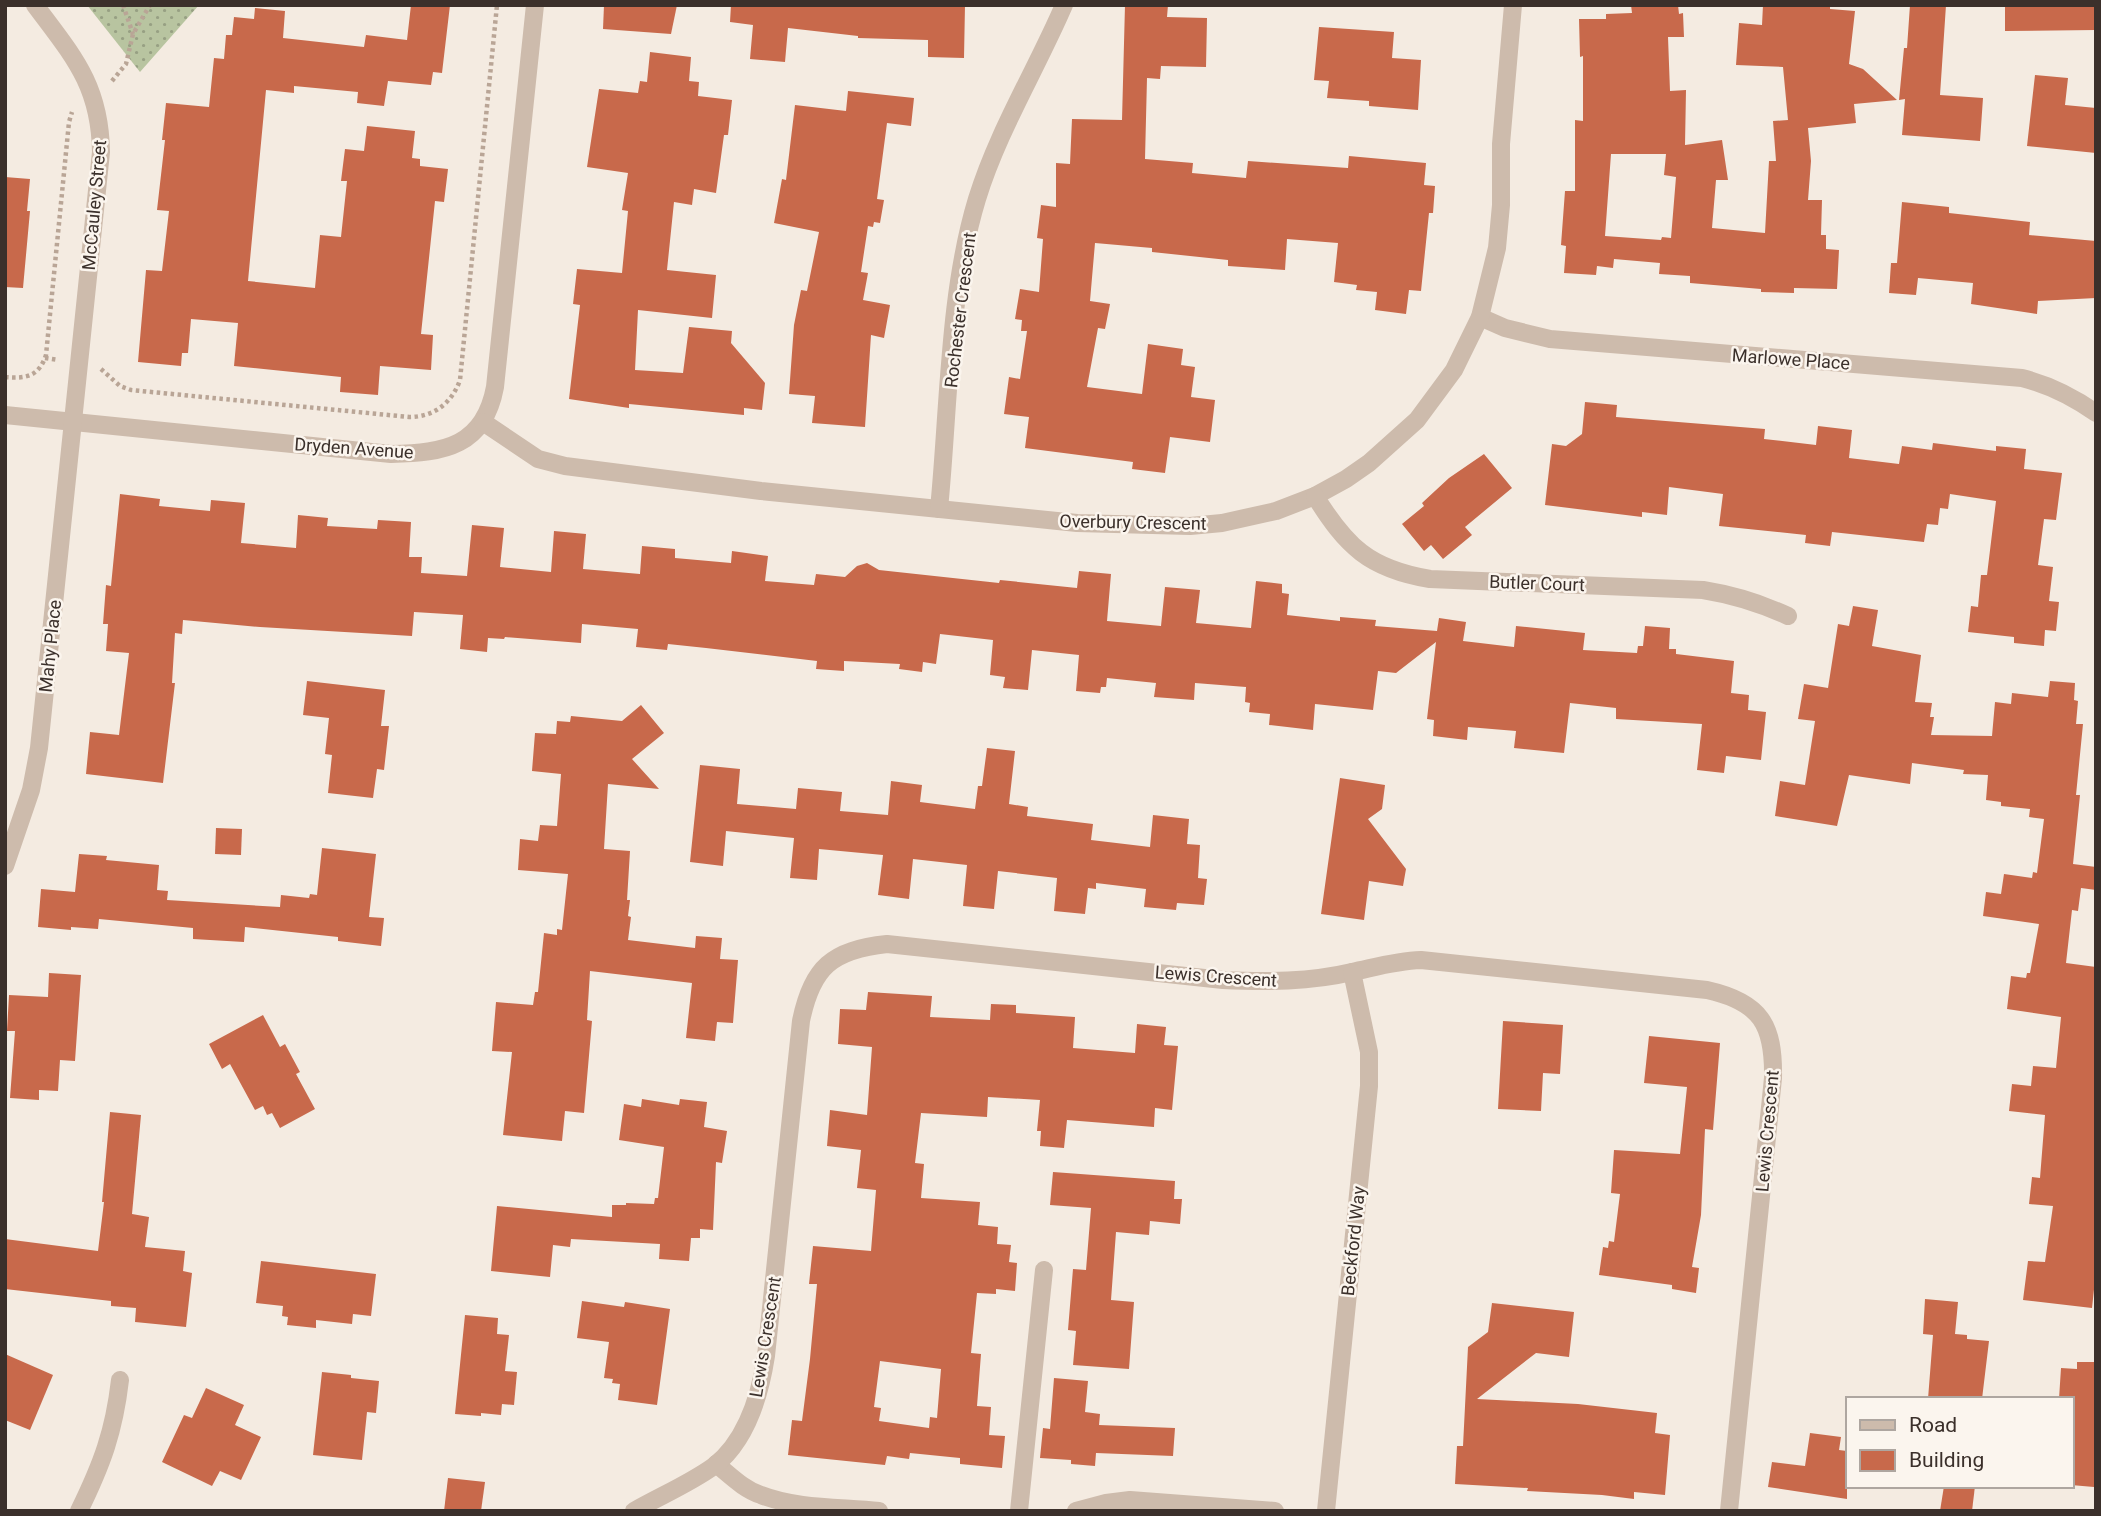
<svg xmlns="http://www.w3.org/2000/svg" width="2101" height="1516" font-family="Roboto,sans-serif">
<defs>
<pattern id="park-dots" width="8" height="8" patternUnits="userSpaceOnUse" patternTransform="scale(1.75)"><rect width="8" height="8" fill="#b8c4a0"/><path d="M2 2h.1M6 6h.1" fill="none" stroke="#97a083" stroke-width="1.8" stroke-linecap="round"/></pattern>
</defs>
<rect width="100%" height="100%" fill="#f4ebe1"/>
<polygon fill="url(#park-dots)" points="87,5 199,5 140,72"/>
<g fill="#c8694b" fill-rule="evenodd">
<polygon points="411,5 450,5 442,73 433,72 431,85 388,81 384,106 357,103 358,92 294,86 294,93 266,90 248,281 315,288 320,235 341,237 347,181 341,181 345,149 364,151 367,126 415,131 412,158 420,159 420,166 448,169 444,202 435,201 421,334 433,335 431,370 380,366 378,395 340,392 341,377 234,366 238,323 191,319 188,353 182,353 181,366 138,362 146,270 162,271 169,211 157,210 165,140 162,140 166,103 209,107 214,58 224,59 226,35 232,35 234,17 254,19 255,8 285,11 283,38 364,47 366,35 407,40"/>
<polygon points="604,5 677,5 671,34 603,29"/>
<polygon points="731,5 965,5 964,58 928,57 928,40 858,38 858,36 788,28 785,62 750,59 753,25 730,22"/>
<polygon points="1125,5 1168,5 1167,17 1207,18 1206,67 1161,66 1160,79 1147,78 1145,159 1193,163 1192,173 1246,178 1248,161 1348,168 1349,156 1426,163 1424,185 1435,186 1433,213 1429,213 1421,291 1409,290 1406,314 1375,310 1377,292 1356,290 1357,285 1334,282 1338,243 1287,239 1285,270 1228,266 1228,260 1152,252 1152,248 1095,243 1090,301 1110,304 1105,329 1098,328 1087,387 1142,394 1148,344 1183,349 1181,365 1195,367 1191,397 1215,400 1210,442 1170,437 1165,473 1132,469 1133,462 1025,448 1029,417 1004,414 1009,377 1020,379 1027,331 1021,331 1022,320 1015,319 1020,289 1039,292 1043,239 1037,238 1041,205 1056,207 1056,163 1070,164 1072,119 1122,120"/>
<path d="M1631 5H1678L1679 14 1683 13 1684 37H1668L1670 91 1686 90 1685 145 1722 140 1728 180H1716L1712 228 1765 233 1769 161H1776L1773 121 1788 120 1783 67 1736 65 1739 23 1762 25 1763 5H1830V9L1855 11 1849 64 1863 69 1897 100 1854 104 1856 123 1808 128 1811 161 1808 200H1822L1821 235H1826V249L1839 250 1837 289 1794 288V293L1761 292V289L1690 283V276L1659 274 1660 263 1614 259 1613 268 1597 266 1596 275 1564 273 1566 246 1561 245 1565 191H1575V120L1583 121V56L1580 57 1579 19H1606V14L1632 13ZM1611 154H1666L1664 175 1676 177 1671 238 1662 237 1661 240 1605 236Z"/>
<polygon points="1910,5 1946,5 1940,95 1983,98 1980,141 1902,135 1905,99 1899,100 1904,48 1907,48"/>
<polygon points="2005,5 2096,5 2096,30 2005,31"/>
<polygon points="1319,27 1394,32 1392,58 1421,60 1418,110 1369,106 1369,101 1327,98 1329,81 1314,80"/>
<polygon points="650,52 691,57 689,81 699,82 698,96 732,100 728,135 724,135 716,193 694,189 692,205 674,202 667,270 716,275 712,318 638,310 635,370 683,373 689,327 732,331 731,343 765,383 762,410 744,408 744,415 629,404 629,408 569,399 580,305 573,304 577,269 622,273 628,211 622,210 628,173 587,167 599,89 638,93 640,81 647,82"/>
<polygon points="2035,75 2068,78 2065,105 2096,108 2096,153 2027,146"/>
<polygon points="848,91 914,98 911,126 887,123 877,199 884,200 880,223 874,222 873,227 868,226 861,272 868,273 863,300 890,305 884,338 871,335 865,427 812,423 815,396 789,394 794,325 801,290 807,291 819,232 774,223 782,179 786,180 795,105 846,111"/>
<polygon points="5,177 30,179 27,211 30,211 23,288 5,287"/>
<polygon points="1902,202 1949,207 1949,213 2030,222 2029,235 2096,241 2096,298 2038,301 2037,314 1971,304 1973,283 1918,278 1916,295 1889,293 1891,263 1897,263"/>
<polygon points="1585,402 1617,405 1616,417 1765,429 1764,439 1816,445 1818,426 1852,430 1849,458 1899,464 1902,446 1932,450 1933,443 1996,451 1996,446 2026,449 2024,469 2062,473 2056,520 2044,519 2038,565 2053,567 2049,601 2059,602 2056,631 2045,630 2044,646 2014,643 2014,637 1968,632 1971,606 1978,607 1981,575 1987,575 1996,501 1950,494 1948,509 1940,508 1938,525 1927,524 1924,542 1832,532 1830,546 1805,543 1806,535 1719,526 1723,494 1669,487 1667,515 1642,512 1642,517 1545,505 1552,444 1566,446 1582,434"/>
<polygon points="1484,454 1512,488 1465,527 1472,535 1443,559 1431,545 1424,551 1402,524 1424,506 1422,503 1449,478"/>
<polygon points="120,494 160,499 159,506 210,511 211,500 245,503 241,543 296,548 298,515 328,518 327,526 377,529 378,520 411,522 409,557 422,557 421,573 467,576 472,525 504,528 500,567 551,572 554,531 586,534 583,569 640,574 642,546 675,549 675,558 731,563 732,551 768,556 765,581 814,585 816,574 845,577 857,566 867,563 879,570 999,583 1000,580 1077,588 1079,571 1111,574 1107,621 1161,626 1165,587 1200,590 1196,623 1251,628 1256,581 1282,584 1282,593 1289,594 1287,615 1340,621 1340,617 1376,620 1375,626 1437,631 1439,618 1466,622 1463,641 1514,647 1516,626 1585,633 1583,650 1637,653 1638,646 1643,646 1645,626 1670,628 1669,649 1676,649 1676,654 1734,661 1731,693 1749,695 1748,710 1766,712 1761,760 1726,756 1724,773 1697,770 1702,724 1616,719 1616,708 1570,703 1564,753 1514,748 1516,731 1468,727 1467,740 1433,736 1434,720 1427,719 1436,642 1396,673 1378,671 1373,710 1315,704 1313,730 1269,725 1270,714 1249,712 1250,703 1245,702 1246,687 1195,683 1194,700 1154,697 1156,683 1107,678 1106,687 1101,687 1100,693 1076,691 1079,655 1032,650 1028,690 1003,688 1005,677 990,675 993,640 940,634 936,664 923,662 922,672 899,669 900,664 844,661 844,671 816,669 817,661 706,648 668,644 667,650 636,647 638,629 582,624 581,643 505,637 504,639 488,638 487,652 460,649 463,615 414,612 412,636 260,627 183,620 182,634 175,633 172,683 175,683 163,783 86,774 90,732 119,735 129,653 106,651 108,624 103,624 106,585 111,586"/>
<polygon points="1853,606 1878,610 1872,646 1921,655 1915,702 1932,703 1930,717 1934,717 1931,735 1992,736 1995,702 2011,704 2012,693 2048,697 2050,681 2075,683 2074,700 2078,701 2076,724 2083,724 2076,795 2080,795 2073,864 2096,867 2096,890 2081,888 2078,911 2072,910 2066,963 2096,967 2096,1271 2092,1308 2023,1300 2028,1261 2045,1262 2053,1206 2029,1204 2032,1177 2040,1178 2045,1115 2009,1111 2012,1084 2031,1086 2033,1066 2056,1068 2061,1017 2007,1009 2011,976 2026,978 2027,973 2030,973 2039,924 1983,916 1986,892 2001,894 2004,874 2032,878 2033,872 2037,873 2044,819 2029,817 2030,809 2001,806 2001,802 1986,800 1988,775 1963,774 1964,770 1912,763 1910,784 1849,775 1837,826 1775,816 1780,781 1805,785 1815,721 1798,719 1804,684 1828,688 1838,624 1849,626"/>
<polygon points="307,681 385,690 381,726 389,726 384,770 377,769 373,798 328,793 332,755 325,754 329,718 303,715"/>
<polygon points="641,705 664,733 632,759 659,789 608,784 604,849 630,851 627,900 630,900 628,916 631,917 628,940 695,948 696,936 722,938 720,959 738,960 733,1023 717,1022 715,1041 686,1038 692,983 590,971 587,1020 592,1021 584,1113 565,1111 562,1141 503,1135 512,1052 492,1051 496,1002 533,1005 535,992 538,992 544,933 557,935 557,929 562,930 568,874 518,870 520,839 538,841 540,825 557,826 561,774 532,771 535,733 556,734 557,721 570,722 571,716 622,721"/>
<polygon points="987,748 1015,751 1009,804 1028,807 1027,816 1093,824 1091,840 1150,847 1153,815 1189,819 1187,844 1200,845 1198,878 1207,879 1204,905 1177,903 1176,910 1144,907 1146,889 1096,883 1096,889 1088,888 1085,914 1054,911 1057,878 998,871 994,909 963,906 967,865 913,859 909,899 878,895 883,855 819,849 817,880 790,878 794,838 726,831 723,866 690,862 700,765 740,769 737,804 796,809 798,788 842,792 840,811 888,815 891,781 922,785 920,802 975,809 978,786 982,786"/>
<polygon points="1340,778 1385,785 1382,809 1368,819 1406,869 1403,886 1369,881 1364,920 1321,914"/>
<polygon points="216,828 242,829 241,855 215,854"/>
<polygon points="322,848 376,854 369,917 384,918 381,946 338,941 338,937 245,927 244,942 193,939 193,928 99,919 98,929 71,927 71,930 38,927 41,889 75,892 79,854 107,856 106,860 159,865 157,890 168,891 167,900 280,907 281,895 309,898 310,894 317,895"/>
<polygon points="49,973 81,975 75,1061 60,1060 58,1091 39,1090 39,1100 10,1098 15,1031 7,1031 9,995 48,997"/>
<path d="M868 992 932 996 930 1017 990 1020 991 1004 1016 1005V1013L1075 1017 1073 1048 1135 1053 1137 1024 1166 1027 1164 1045 1178 1046 1172 1110 1155 1108 1154 1127 1067 1120 1064 1148 1040 1146 1041 1131H1037L1040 1100 988 1097 987 1117 921 1113 915 1163 924 1164 921 1198 980 1202 978 1225 998 1227 997 1244 1011 1245 1009 1262 1017 1263 1015 1291 996 1289V1294L977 1293 971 1353 981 1354 977 1406 991 1407 989 1435 1005 1436 1002 1468 960 1464V1458L910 1453 909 1459 887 1456 885 1465 788 1455 792 1420 802 1421 810 1359 817 1284H809L813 1246 871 1251 876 1190 857 1188 861 1150 827 1146 830 1110 867 1115 872 1047 838 1044 840 1009 866 1010ZM880 1361 941 1369 937 1418 930 1417 929 1428 879 1421 881 1408 874 1407Z"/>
<polygon points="263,1015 280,1047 285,1044 300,1072 296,1074 315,1109 280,1128 272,1113 267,1115 263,1106 255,1110 230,1064 222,1069 209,1044"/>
<polygon points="1503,1021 1563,1025 1560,1074 1543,1073 1541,1111 1498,1109"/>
<polygon points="1649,1036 1720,1043 1713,1130 1705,1129 1701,1215 1692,1267 1699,1268 1696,1293 1672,1289 1672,1285 1599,1275 1603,1247 1608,1248 1609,1241 1614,1242 1620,1194 1611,1193 1614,1150 1680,1154 1687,1087 1644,1083"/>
<polygon points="642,1099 679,1105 680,1099 707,1102 704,1127 727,1131 722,1163 716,1162 713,1230 700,1229 700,1238 691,1238 689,1261 659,1259 660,1244 571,1239 570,1247 553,1245 550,1277 491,1271 497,1206 612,1217 612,1205 626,1205 626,1203 654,1204 655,1198 658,1198 664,1147 619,1140 624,1104 641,1107"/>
<polygon points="110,1112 141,1115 132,1214 149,1217 145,1247 185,1251 183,1271 192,1273 186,1327 135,1322 136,1308 111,1306 111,1301 5,1289 5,1239 98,1251 104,1202 102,1202"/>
<polygon points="1053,1172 1175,1181 1174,1199 1182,1199 1180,1224 1150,1221 1149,1235 1116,1232 1111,1300 1134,1302 1129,1369 1073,1365 1076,1331 1068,1330 1073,1269 1086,1270 1091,1208 1050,1205"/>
<polygon points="261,1261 376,1274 371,1316 353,1314 352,1324 316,1320 316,1328 287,1325 288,1317 282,1316 283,1306 256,1303"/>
<polygon points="1925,1299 1958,1302 1955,1334 1967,1335 1967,1339 1989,1341 1982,1399 1928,1399 1933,1335 1923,1334"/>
<polygon points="582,1301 624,1307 625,1302 670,1309 657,1405 618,1400 620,1384 612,1383 613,1379 604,1378 609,1342 577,1338"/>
<polygon points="1492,1303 1574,1312 1569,1357 1536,1353 1477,1399 1578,1404 1657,1413 1655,1433 1670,1435 1665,1495 1634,1492 1634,1499 1602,1495 1527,1491 1528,1488 1455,1484 1457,1446 1463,1446 1468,1347 1488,1332"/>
<polygon points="465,1315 498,1318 497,1334 509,1335 505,1371 517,1372 514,1405 502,1404 501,1415 481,1413 481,1416 455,1414"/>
<polygon points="5,1354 53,1375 30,1430 5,1420"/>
<polygon points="2077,1362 2096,1362 2094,1487 2071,1485 2074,1402 2071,1402 2071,1399 2059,1399 2061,1368 2077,1369"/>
<polygon points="322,1372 351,1375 351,1378 379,1381 376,1413 367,1412 362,1460 313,1455"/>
<polygon points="1054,1378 1088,1381 1085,1412 1100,1414 1099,1425 1175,1428 1173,1456 1096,1453 1095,1466 1071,1464 1071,1460 1040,1458 1043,1428 1050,1429"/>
<polygon points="206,1388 244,1405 235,1425 261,1437 241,1480 220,1471 212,1486 162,1462 184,1415 192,1418"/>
<polygon points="1810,1433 1841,1437 1839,1450 1847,1451 1847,1499 1768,1487 1772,1462 1805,1466"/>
<polygon points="448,1478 485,1482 481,1511 444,1511"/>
<polygon points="1944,1486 1975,1486 1972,1511 1940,1511"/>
</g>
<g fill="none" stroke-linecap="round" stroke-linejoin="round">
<g stroke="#b9a596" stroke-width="4.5" stroke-dasharray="3.5 3.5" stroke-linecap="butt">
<polyline points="123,5 133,34"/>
<polyline points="112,81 126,64 133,34 150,5"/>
<polyline points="45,358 58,360"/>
<path d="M101 369 120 386 131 390 409 417C434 417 452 403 460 380L497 5"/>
<path d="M5 377C27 379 39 376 46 355L69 122 72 112"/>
</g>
<g stroke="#cdbbac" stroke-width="18">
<path d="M1480 317 1505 328 1550 339 2022 378C2050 385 2072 396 2096 413"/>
<path d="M5 415 391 454C445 453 484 446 495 387L535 5"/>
<polyline points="483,422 538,459 565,466 761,491 1077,523 1190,526 1222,523 1276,511 1315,496 1346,479 1369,463 1417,420 1454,370 1480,317 1497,248 1501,205 1501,144 1513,5"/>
<path d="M1315 496C1346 546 1369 569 1430 579L1703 590C1734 595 1760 603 1788 616"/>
<path d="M939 509C949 409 948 294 977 199 998 131 1036 70 1064 5"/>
<path d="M5 866 31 790 39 748 101 152C100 85 73 56 35 5"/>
<path d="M716 1464C730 1475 743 1489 761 1495 797 1509 841 1507 879 1511"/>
<path d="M79 1511C102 1464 114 1432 120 1380"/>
<path d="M634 1511C660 1496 689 1484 714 1466 746 1441 760 1395 766 1356L801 1021C812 967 832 950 887 944L1223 980C1266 982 1310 982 1352 972 1376 967 1396 961 1421 960L1707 990C1761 1002 1774 1025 1773 1078L1729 1511"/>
<polyline points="1019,1511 1044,1270"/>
<polyline points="1076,1511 1106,1503 1130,1500 1275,1511"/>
<polyline points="1326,1511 1369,1086 1369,1052 1352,972"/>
</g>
</g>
<g text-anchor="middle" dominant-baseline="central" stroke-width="5" stroke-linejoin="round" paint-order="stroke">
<g font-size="18" fill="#3b302b" stroke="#fbf5ee">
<text transform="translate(94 205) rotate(-85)">McCauley Street</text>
<text transform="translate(960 310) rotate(-83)">Rochester Crescent</text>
<text transform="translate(1791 359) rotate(4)">Marlowe Place</text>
<text transform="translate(354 448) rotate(4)">Dryden Avenue</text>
<text transform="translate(1133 522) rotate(1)">Overbury Crescent</text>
<text transform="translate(1537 583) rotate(2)">Butler Court</text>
<text transform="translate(50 646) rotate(-84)">Mahy Place</text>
<text transform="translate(1216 976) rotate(4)">Lewis Crescent</text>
<text transform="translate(1767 1131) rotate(-85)">Lewis Crescent</text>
<text transform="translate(1353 1241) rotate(-84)">Beckford Way</text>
<text transform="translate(765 1337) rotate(-81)">Lewis Crescent</text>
</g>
</g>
<rect width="2101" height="1516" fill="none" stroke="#3b302b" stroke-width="14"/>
<rect x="1846" y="1397" width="228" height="91" fill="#fbf5ee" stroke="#aea6a0" stroke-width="2"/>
<rect x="1860" y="1420" width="35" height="10" fill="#cdbbac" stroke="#aea6a0" stroke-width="2"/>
<text x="1909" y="1432" font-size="21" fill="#3b302b">Road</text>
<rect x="1860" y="1450" width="35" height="21" fill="#c8694b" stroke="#aea6a0" stroke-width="2"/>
<text x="1909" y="1467" font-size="21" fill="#3b302b">Building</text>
</svg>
